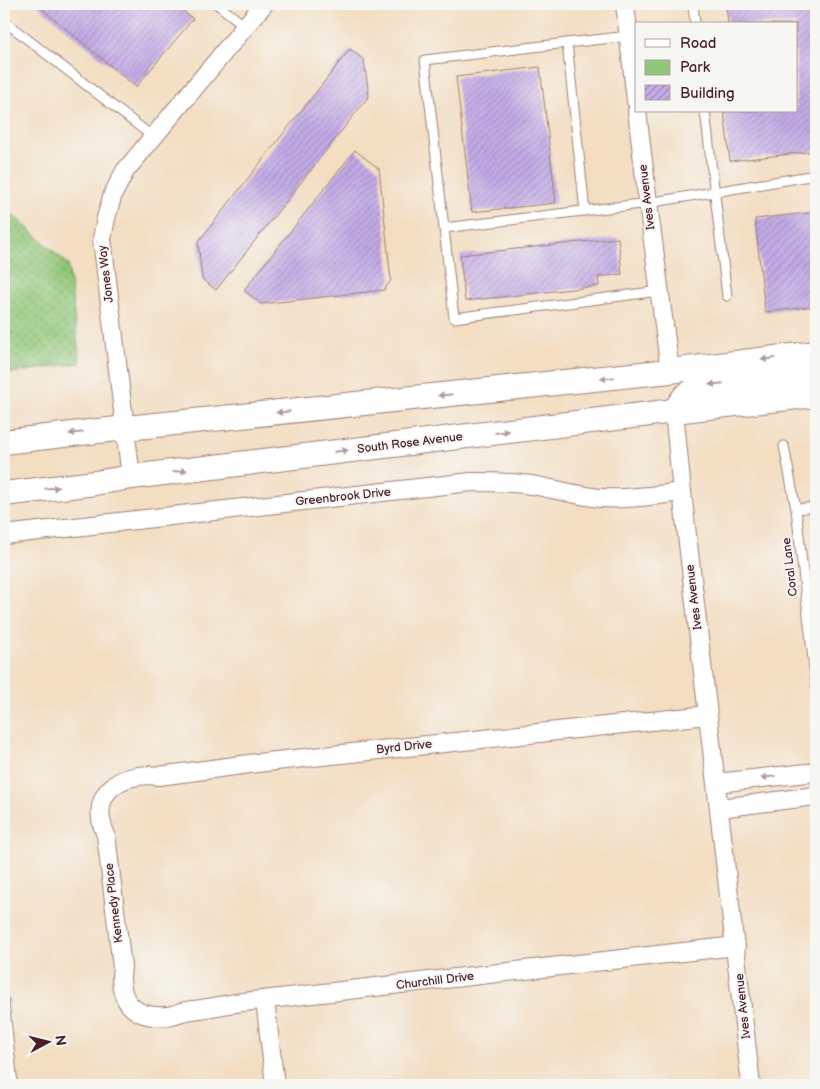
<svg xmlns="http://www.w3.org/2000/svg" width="820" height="1089" font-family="'Balsamiq Sans',sans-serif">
<defs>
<pattern id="green-dots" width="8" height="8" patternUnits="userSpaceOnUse" patternTransform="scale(1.25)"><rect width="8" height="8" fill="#90c678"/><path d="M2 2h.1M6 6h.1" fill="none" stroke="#78a063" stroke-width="1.8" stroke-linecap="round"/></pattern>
<pattern id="building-hatch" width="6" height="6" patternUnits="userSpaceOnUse" patternTransform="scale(1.25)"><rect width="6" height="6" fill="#c3aae7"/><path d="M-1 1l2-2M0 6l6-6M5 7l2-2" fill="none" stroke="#a08abb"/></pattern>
</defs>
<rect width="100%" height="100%" fill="#f6f6f2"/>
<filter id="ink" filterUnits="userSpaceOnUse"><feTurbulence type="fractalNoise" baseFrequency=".02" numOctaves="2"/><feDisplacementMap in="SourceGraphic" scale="10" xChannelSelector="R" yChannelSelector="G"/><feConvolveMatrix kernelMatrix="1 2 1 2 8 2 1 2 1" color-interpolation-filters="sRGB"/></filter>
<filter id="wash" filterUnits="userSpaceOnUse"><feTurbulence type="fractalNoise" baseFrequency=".0096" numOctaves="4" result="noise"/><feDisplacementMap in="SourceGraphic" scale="20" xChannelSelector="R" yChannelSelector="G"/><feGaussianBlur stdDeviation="1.12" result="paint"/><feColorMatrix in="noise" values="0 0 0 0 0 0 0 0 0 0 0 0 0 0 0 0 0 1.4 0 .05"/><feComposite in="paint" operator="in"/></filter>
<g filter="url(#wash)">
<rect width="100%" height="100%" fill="#f3dec2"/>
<polygon fill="url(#green-dots)" stroke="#6d7252" points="4,207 68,264 80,363 4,374"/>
<g id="blocks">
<g fill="url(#building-hatch)">
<polygon points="36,4 175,4 193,19 136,87"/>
<polygon points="726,4 816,4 816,151 730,161 724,111 796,111 796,24 728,24"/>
<polygon points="350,49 364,60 369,96 216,290 202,279 198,242"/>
<polygon points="540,67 556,203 472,212 456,77"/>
<polygon points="355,150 379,169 391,280 384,290 261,304 244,290"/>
<polygon points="816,212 816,306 765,312 755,219"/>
<polygon points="618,238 622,274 598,277 599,286 465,301 460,255"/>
</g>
</g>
</g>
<g filter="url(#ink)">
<use href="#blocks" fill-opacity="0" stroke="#9e7e76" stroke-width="1"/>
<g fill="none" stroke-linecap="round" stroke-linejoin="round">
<defs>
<g id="service">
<polyline points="217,4 245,26"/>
<polyline points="693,4 695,24"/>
<polyline points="4,21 153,137"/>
<polyline points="705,111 727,296"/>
<polyline points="585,211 567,43 629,36"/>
<polyline points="444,228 425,60 567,43"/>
<polyline points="659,291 454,318 444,228 648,203 816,175"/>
<polyline points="784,446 796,509 816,686"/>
<polyline points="796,509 816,507"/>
<polyline points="4,1001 13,1085"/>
</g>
<g id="minor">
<polyline points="625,4 636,101"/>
<polyline points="637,111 648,203 670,371"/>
<polyline points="674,411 682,492 751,1085"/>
<polyline points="131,477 102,239 106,218 113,194 125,171 264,4"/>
<path d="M4 535 471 482C493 482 515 482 537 486 559 490 580 496 601 498 628 500 656 495 682 492"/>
<path d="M708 715 257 763 159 776C120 771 87 794 106 835L122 967C117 1000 133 1019 167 1016 173 1016 179 1012 186 1011 202 1009 219 1006 235 1003L736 946"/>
<polyline points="717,783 816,772"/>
<polyline points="720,808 816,796"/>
<polyline points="265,1000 275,1085"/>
</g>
<g id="secondary">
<polyline points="674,411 685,396 703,385 816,373"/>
<polyline points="4,442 89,432 670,371 816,353"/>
<polyline points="4,494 95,483 131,477 674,411 816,395"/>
</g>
</defs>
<use href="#service" stroke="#9e7e76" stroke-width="11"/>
<use href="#minor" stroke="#9e7e76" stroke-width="20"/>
<use href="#secondary" stroke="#9e7e76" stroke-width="26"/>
<use href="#service" stroke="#fff" stroke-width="9"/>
<use href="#minor" stroke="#fff" stroke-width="18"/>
<use href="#secondary" stroke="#fff" stroke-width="24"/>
</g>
<defs><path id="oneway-solid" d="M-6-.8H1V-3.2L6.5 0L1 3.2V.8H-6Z" transform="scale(1.25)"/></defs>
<g fill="#ae9aa0">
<use href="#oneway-solid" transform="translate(768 359) rotate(173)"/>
<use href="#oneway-solid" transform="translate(607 378) rotate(174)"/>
<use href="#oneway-solid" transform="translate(716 384) rotate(174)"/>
<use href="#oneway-solid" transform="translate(445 395) rotate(174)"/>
<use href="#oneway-solid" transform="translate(283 412) rotate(174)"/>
<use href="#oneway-solid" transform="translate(502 432) rotate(-7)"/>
<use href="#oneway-solid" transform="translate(76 433) rotate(173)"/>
<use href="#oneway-solid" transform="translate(341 451) rotate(-7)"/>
<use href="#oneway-solid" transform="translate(180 471) rotate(-7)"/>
<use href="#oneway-solid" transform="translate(52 488) rotate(-6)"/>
<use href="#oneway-solid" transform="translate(768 777) rotate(173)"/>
</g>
</g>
<g text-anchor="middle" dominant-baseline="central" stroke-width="4" stroke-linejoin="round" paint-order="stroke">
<g font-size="12" fill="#4a1f2b" stroke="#f6f6f2">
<text transform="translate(647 197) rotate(-97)">Ives Avenue</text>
<text transform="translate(106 274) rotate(-97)">Jones Way</text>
<text transform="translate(410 443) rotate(-7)">South Rose Avenue</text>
<text transform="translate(343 497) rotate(-6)">Greenbrook Drive</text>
<text transform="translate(790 567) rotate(-97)">Coral Lane</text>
<text transform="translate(694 597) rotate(-97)">Ives Avenue</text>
<text transform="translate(404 747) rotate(-6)">Byrd Drive</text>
<text transform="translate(114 903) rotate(-97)">Kennedy Place</text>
<text transform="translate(435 981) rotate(-7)">Churchill Drive</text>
<text transform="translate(743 1006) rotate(-96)">Ives Avenue</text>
</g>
</g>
<rect width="820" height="1089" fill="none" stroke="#f6f6f2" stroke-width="20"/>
<rect x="635" y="22" width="162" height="90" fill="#f6f6f2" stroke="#b1a0a2"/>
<rect x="645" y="39" width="25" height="8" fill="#ffffff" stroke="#b1a0a2"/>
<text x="680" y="48" font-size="15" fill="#4a1f2b">Road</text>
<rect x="645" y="60" width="25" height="15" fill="#90c678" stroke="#b1a0a2"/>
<text x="680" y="72" font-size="15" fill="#4a1f2b">Park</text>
<rect x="645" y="85" width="25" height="15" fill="url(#building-hatch)" stroke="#b1a0a2"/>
<text x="680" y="98" font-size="15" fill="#4a1f2b">Building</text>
<g transform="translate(48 1042) rotate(83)" stroke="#f6f6f2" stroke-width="4" paint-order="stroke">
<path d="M0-4L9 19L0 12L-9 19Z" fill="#4a1f2b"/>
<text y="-8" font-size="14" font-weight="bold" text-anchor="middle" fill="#4a1f2b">N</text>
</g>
</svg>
